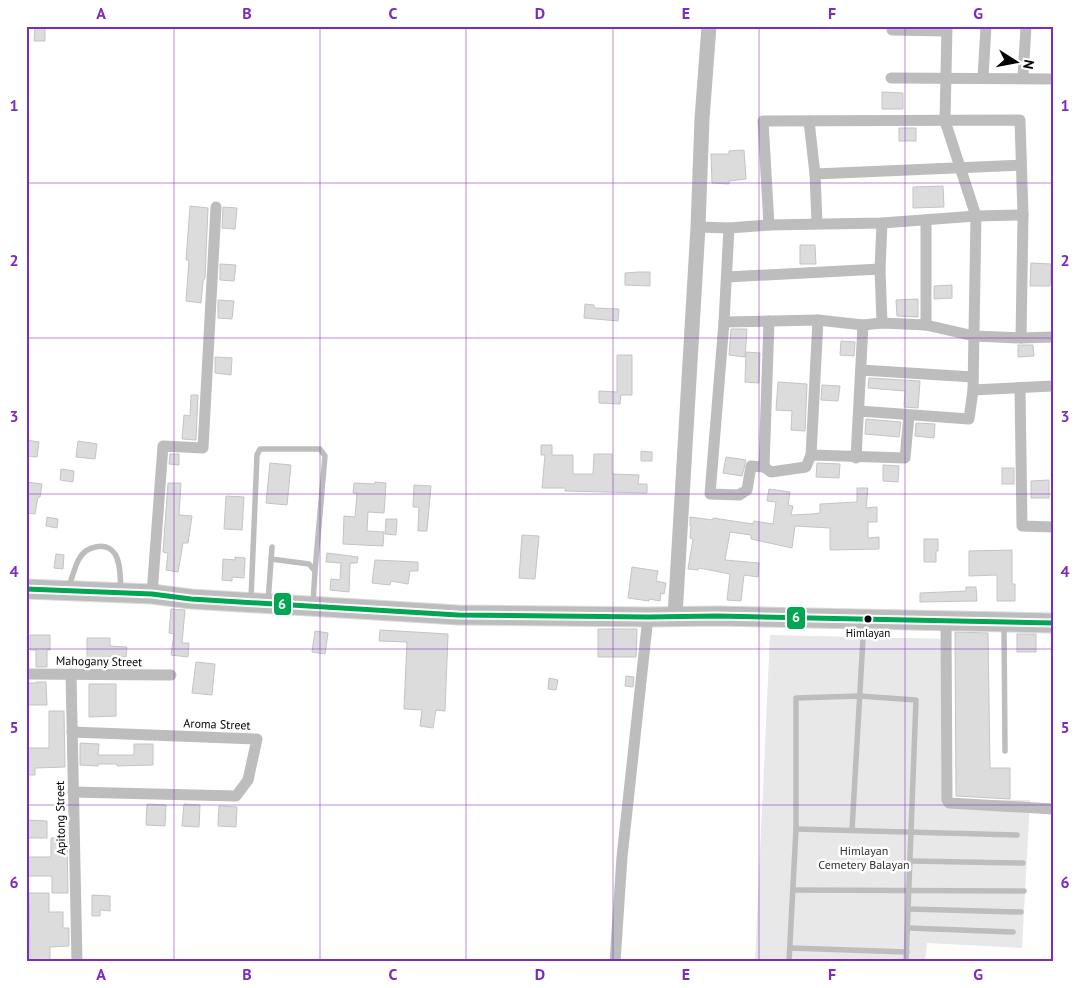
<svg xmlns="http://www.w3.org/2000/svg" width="1079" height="988" font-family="'PT Sans',sans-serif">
<rect width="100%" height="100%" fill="#fff"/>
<polygon fill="#e8e8e8" points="770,635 951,639 952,800 1030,800 1022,948 927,943 925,962 755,962"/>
<g fill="#dcdcdc" stroke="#c4c4c4">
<polygon points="35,26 45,26 45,41 34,41"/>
<polygon points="882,92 903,93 903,109 882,109"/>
<rect x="899" y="128" width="17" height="13"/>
<polygon points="744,150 746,179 729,181 729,184 712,183 711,154 729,154 729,151"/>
<polygon points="943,186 944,207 913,208 913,187"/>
<polygon points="190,206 208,208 205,278 203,281 201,303 186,301 189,260 186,260"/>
<polygon points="223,207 237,208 235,229 222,228"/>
<polygon points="800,245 815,245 816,264 800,264"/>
<polygon points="1031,263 1051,264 1050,286 1030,286"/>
<polygon points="220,264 236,265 234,281 220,280"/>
<polygon points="638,272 650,272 650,286 625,285 625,273"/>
<polygon points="952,285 952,298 934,299 934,286"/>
<polygon points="918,299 918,317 897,316 896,300"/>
<polygon points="218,300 234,301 232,319 218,318"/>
<polygon points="585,304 594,305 594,308 619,309 618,321 584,318"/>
<polygon points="731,329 747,329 745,357 729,355"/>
<polygon points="841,341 855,342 854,356 840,355"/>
<polygon points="1018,345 1033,345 1034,356 1018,357"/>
<polygon points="746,352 760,353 759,383 745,382"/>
<polygon points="617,355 632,355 632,395 621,395 620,404 599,403 599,391 617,392"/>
<polygon points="215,357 232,358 231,375 215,373"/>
<polygon points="869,378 920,381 918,408 904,407 905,391 868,388"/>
<polygon points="778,382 807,384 805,431 791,430 792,411 776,410"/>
<polygon points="822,385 840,386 838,401 821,400"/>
<polygon points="191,395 198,395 196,440 182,439 184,415 190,416"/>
<polygon points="866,419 901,422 899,437 865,434"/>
<polygon points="916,423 935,424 934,438 915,436"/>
<polygon points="26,440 39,442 37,457 26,456"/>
<polygon points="78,441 97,444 95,459 76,457"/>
<polygon points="541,445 552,445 552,455 573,455 573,474 593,474 594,454 612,454 612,474 639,475 638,484 647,484 647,493 565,491 565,488 542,488 545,455 541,455"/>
<polygon points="641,451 652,452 652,461 641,461"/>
<polygon points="170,454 179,454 179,465 169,464"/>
<polygon points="726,457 746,460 742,476 723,473"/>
<polygon points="270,463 291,465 287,505 266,503"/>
<polygon points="817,463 840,464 839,478 816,477"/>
<polygon points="883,465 899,466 898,482 883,481"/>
<rect x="1002" y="468" width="12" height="16"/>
<polygon points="61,469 74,471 73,482 60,480"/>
<polygon points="1049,480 1049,498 1031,498 1031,481"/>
<polygon points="26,482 42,484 40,497 38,497 35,514 26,513"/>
<polygon points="375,482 386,483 384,513 368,512 367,531 384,532 383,546 343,544 344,516 355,517 357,493 353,493 354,483 375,484"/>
<polygon points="168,483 181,483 179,515 192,516 188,543 183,543 178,572 166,570 168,553 163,552"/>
<polygon points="414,485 431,486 427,531 418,531 419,507 413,507"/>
<polygon points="857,488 868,488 866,508 877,507 877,522 868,522 868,538 879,537 879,549 830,550 830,528 795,526 792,548 751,539 751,535 730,532 725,560 759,563 758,577 744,575 741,601 727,600 730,574 699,568 698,570 688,569 693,539 690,538 691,526 690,526 690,517 713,520 713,518 753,524 754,521 773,524 776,502 767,501 769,489 790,492 788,505 793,506 791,515 812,514 820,513 820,504 857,502"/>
<polygon points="226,496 244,497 242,530 224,529"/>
<polygon points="47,517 58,519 57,528 46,526"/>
<polygon points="386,519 397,519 396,535 385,534"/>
<polygon points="522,535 539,536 535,579 519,578"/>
<polygon points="924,539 938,539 938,551 936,551 936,562 924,562"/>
<polygon points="1012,550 1012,584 1015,584 1015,601 997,601 997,575 969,576 969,551"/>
<polygon points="327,553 358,557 357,563 350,563 349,592 330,590 331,579 340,580 341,563 326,562"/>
<polygon points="56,554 64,555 63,569 54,568"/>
<polygon points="235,557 245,558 244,578 232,577 232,581 222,580 223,559 235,560"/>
<polygon points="375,560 418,562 418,571 410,571 408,584 391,581 390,585 372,583"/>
<polygon points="632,567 658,571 656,581 666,583 664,594 661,593 660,601 649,599 649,601 628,598"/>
<polygon points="966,587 976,587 977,601 920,602 920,593 966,591"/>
<polygon points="171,609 185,610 182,643 189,643 188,657 171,655 174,634 169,633"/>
<polygon points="598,629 637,629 636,657 598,657"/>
<polygon points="380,630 448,634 445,711 436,710 433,728 420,726 422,710 404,709 407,642 379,641"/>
<polygon points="315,631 328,633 325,654 312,652"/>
<polygon points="955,632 988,633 990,768 1010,768 1010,799 956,796"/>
<rect x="1017" y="634" width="19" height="18"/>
<polygon points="30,635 50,635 50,650 47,650 47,667 36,667 36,650 30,650"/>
<polygon points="87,638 110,638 110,646 127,647 126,657 110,656 110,665 87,665"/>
<polygon points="196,662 215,664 212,695 192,693"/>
<polygon points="626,676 634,677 633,687 625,686"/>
<polygon points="549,678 558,680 556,690 548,689"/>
<polygon points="36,682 46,682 47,705 26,705 26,683 36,683"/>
<polygon points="89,684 116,684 116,716 89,717"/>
<polygon points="49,711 64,711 65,767 35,768 35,775 26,775 26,748 49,748"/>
<polygon points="80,743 99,744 98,755 134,755 134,744 153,744 153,765 117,766 117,764 98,764 98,766 80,765"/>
<polygon points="147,804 166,805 165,826 146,825"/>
<polygon points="184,804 200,805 199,827 182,826"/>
<polygon points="219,806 237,807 236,827 218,826"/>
<polygon points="27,820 47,821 47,838 26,838"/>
<polygon points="51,838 67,838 68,893 52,893 52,876 26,876 26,857 51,857"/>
<polygon points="29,893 49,893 49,912 63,912 63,928 69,928 69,946 50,947 50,962 30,962"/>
<polygon points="92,895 110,896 110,911 100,910 100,916 92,916"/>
</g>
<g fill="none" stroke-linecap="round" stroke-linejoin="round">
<defs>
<polyline id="primary" points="26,589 152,594 191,599 458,615 648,617 717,616 1053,623"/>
</defs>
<use href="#primary" stroke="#dbdbdb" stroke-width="21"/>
<g stroke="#bdbdbd" stroke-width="5.5">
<polyline points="271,559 309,564 315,571 313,604"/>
<path d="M68 589C72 579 74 568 79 559 86 546 106 541 115 554 121 563 120 579 121 589"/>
<polyline points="251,599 257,455 260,449 320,449 325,456 315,571"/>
<polyline points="268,602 272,547"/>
<polyline points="1004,625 1005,751"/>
<polyline points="796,829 1017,835"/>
<polyline points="852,830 864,621"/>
<polyline points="910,861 1023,863"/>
<polyline points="793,890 1024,891"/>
<polyline points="909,909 1021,912"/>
<polyline points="908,928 1013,932"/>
<polyline points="790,948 907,952"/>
<polyline points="789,962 796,829 796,698 859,696 916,700 906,962"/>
</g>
<g stroke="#bdbdbd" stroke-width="11">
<polyline points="947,26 945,121 976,216 973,390 1053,386"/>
<polyline points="892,30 946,31"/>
<polyline points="891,78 1053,79"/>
<polyline points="983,78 986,26"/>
<polyline points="1023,78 1026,26"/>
<polyline points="809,121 815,174 817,223"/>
<polyline points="815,174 1021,165"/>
<polyline points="926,220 926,325"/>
<polyline points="882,223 880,269 882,323"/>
<polyline points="769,225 763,121 1020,120 1023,215 1021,338"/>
<polyline points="698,227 729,228 769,225 882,223 976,216 1023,215"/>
<polyline points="729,228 724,322 710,494 739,495 747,490 751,466 764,467"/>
<polyline points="727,277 880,269"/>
<polyline points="769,321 764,467 771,472 806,467 811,455 818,320"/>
<polyline points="724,322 818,320 863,325 882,323 926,325 974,336 1021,338 1053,337"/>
<polyline points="861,370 973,377"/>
<polyline points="1020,388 1022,526 1053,527"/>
<polyline points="859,411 969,419 973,390"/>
<polyline points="811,455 905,458 909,415"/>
<polyline points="856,458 863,325"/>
<polyline points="152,594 163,446 203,448 216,207"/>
<polyline points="946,621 947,800 949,803 1053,809"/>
<polyline points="26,674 171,675"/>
<polyline points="71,674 77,962"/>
<polyline points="72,732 257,739 248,780 236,796 73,792"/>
<polyline points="615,962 622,857 648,617"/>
</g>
<polyline stroke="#bdbdbd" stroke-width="15" points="675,616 698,227 702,119 709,26"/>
<use href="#primary" stroke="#bdbdbd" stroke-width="19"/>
<defs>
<polyline id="bus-1" points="26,589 152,594 191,599 458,615 648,617 717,616 1053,623"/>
</defs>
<use href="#bus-1" stroke="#fff" stroke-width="9"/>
<use href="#bus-1" stroke="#00a651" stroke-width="5"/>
</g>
<path fill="none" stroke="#7b2cbf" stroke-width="1" stroke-opacity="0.55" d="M174 26V962M320 26V962M466 26V962M613 26V962M759 26V962M905 26V962M26 183H1053M26 338H1053M26 494H1053M26 649H1053M26 805H1053"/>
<circle fill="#000" stroke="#fff" stroke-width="2" cx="868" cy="619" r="4.5"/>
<g text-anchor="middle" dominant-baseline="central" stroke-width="5" stroke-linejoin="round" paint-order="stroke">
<g font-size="11" fill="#000" stroke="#fff">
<text x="868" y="633">Himlayan</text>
</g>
<g font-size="12" fill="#000" stroke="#fff">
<text transform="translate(99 661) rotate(1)">Mahogany Street</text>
<text transform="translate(217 724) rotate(2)">Aroma Street</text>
<text transform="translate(60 818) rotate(-91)">Apitong Street</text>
</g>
<g font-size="12" fill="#2d2d2d" stroke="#fff">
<text x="864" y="850">Himlayan<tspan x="864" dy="14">Cemetery Balayan</tspan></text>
</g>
</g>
<g stroke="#fff" stroke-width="2">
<rect x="273" y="592" width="19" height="24" rx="5" fill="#00a651"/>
<rect x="786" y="606" width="20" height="24" rx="5" fill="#00a651"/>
</g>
<g font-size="14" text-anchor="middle" font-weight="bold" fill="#fff">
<text x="282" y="609">6</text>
<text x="796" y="622">6</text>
</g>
<rect width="1079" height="988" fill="none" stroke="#ffffff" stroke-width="55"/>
<g transform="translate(1016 62) rotate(101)" stroke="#ffffff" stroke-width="4" paint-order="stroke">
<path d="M0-4L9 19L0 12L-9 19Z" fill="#000000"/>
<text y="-8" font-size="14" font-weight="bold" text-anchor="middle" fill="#000000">N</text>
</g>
<rect x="28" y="28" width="1024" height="932" fill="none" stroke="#7b2cbf" stroke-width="2"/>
<g font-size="16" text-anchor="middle" font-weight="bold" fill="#7b2cbf">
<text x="101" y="19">A</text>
<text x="247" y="19">B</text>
<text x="393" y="19">C</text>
<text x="540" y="19">D</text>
<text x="686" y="19">E</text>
<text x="832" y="19">F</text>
<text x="978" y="19">G</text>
<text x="14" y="111">1</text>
<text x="1065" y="111">1</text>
<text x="14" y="266">2</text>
<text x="1065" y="266">2</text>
<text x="14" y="422">3</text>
<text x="1065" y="422">3</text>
<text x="14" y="577">4</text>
<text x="1065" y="577">4</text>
<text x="14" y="733">5</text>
<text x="1065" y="733">5</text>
<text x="14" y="888">6</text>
<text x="1065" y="888">6</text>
<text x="101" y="980">A</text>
<text x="247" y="980">B</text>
<text x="393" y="980">C</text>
<text x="540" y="980">D</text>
<text x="686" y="980">E</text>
<text x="832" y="980">F</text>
<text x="978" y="980">G</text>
</g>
</svg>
